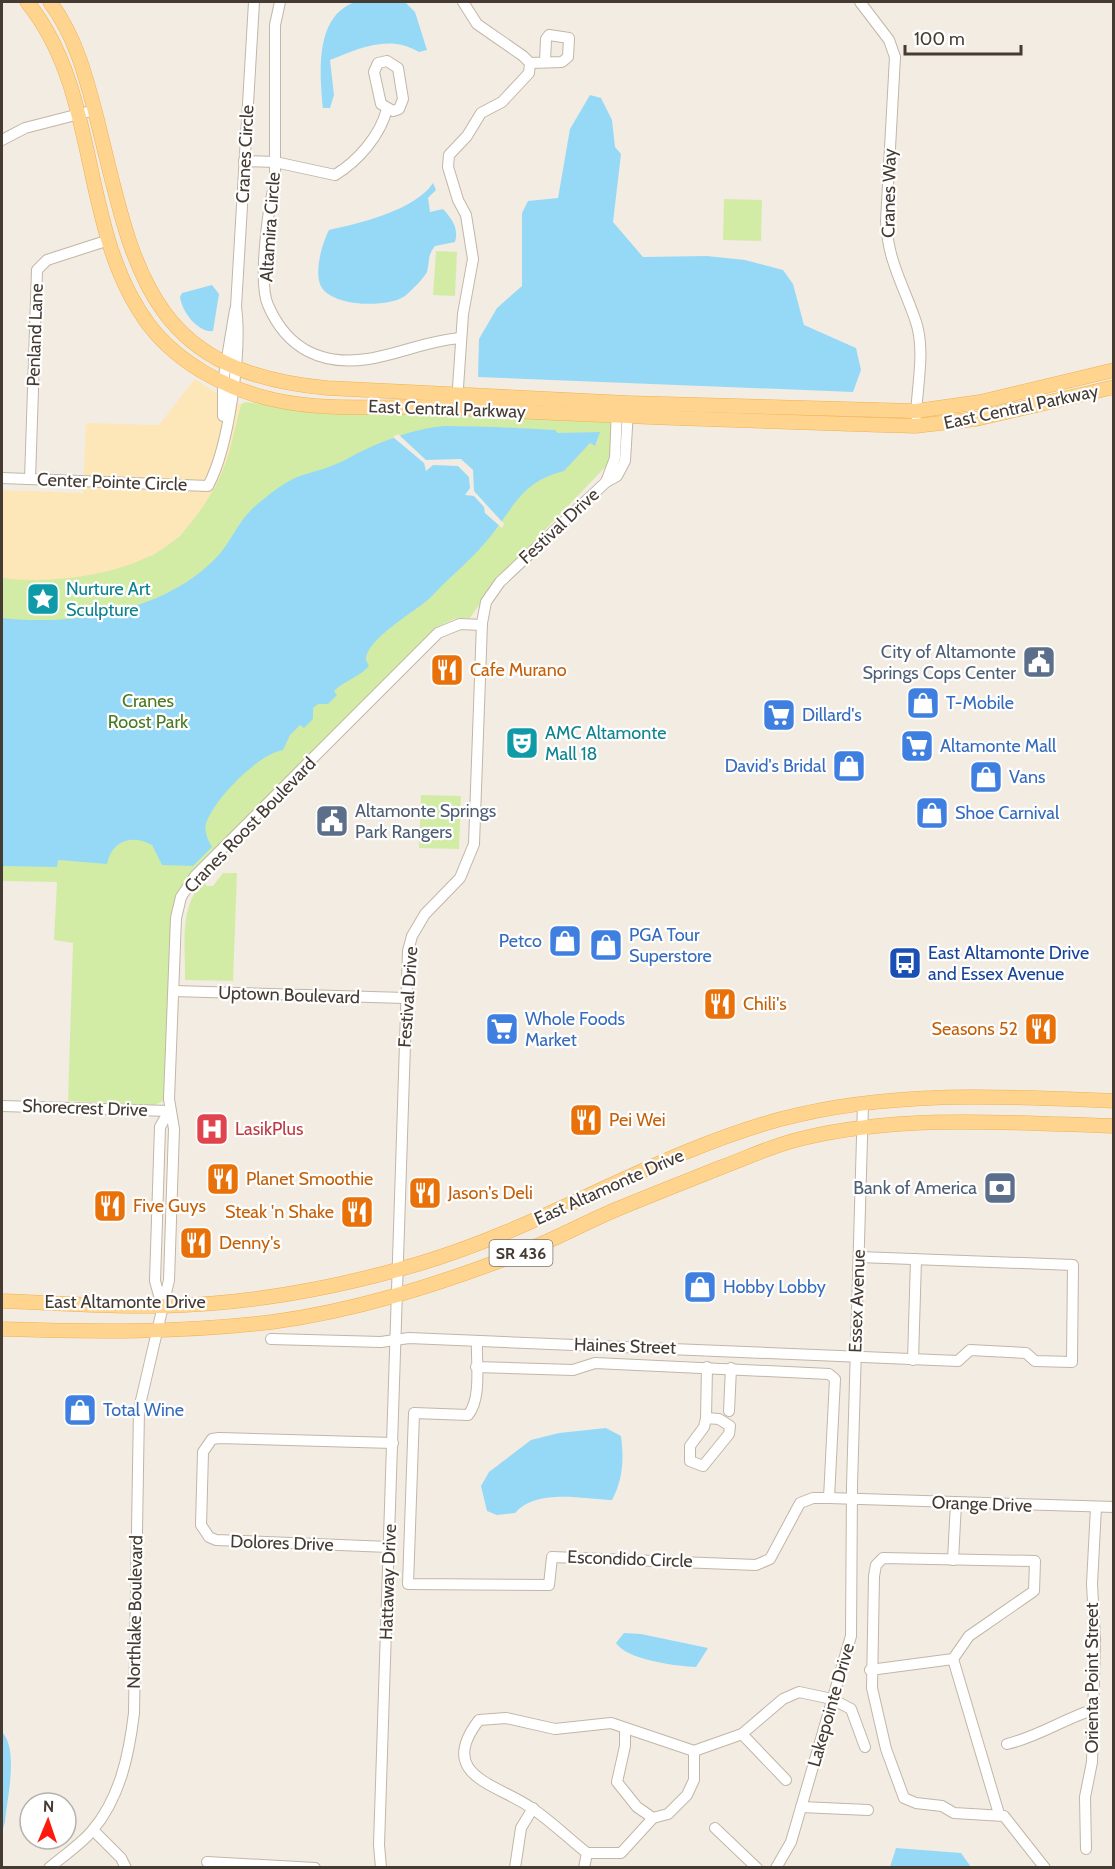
<svg xmlns="http://www.w3.org/2000/svg" width="1115" height="1869" font-family="Cabin,sans-serif">
<rect width="100%" height="100%" fill="#f3ece2"/>
<g fill="#d3eca5">
<polygon points="724,199 762,200 761,241 723,240"/>
<polygon points="436,251 457,252 455,296 433,295"/>
<polygon points="246,402 290,408 608,421 615,429 612,460 495,582 470,618 454,619 437,627 183,885 165,1100 155,1105 68,1101 73,943 54,940 57,882 2,881 2,578 69,578 153,555 180,536 198,512 227,458 241,404"/>
<polygon points="421,795 461,796 459,849 419,848"/>
<path d="M223 873H237L233 981 185 980C186 946 178 908 203 882L207 886H213Z"/>
</g>
<path fill="#fde7b8" d="M195 379 217 394 219 400 241 404C234 430 230 459 217 483 208 500 194 521 180 535 141 574 54 585 2 578V490L83 493 86 423 159 425Z"/>
<g fill="#96d9f7">
<path d="M355 2H405L415 12 427 50 419 52C390 34 359 48 330 60L334 95 330 108H323C320 73 314 17 355 2Z"/>
<polygon points="590,95 601,98 612,120 615,147 621,154 613,222 643,257 707,256 745,260 783,270 793,284 804,325 856,348 861,370 853,392 478,377 479,339 497,308 522,286 522,213 528,201 558,198 570,129"/>
<path d="M433 183 436 190 428 198 430 212 443 209C452 219 459 228 455 242L435 246C427 256 430 261 427 272 424 278 411 291 405 296 388 308 335 307 322 288 313 275 322 243 329 230 361 223 415 210 433 183Z"/>
<path d="M212 285 219 294 213 331C198 333 182 312 180 297L182 293Z"/>
<path d="M444 426C482 426 517 428 555 430L558 433 600 432 595 446 590 443 564 471C517 483 513 512 484 544 468 563 448 578 432 596 419 610 366 638 366 660L369 666C360 677 345 680 334 691L337 695 328 704H318L313 708V719L304 728 300 725 290 735 283 750C258 754 213 800 206 824 204 831 208 841 212 847L193 866 162 865 152 845C132 834 112 840 107 864L58 860 57 867 2 866V618C73 626 162 612 214 560 230 545 236 524 252 509 263 499 285 481 300 476 315 471 333 467 347 459 376 443 411 429 444 426Z"/>
<path d="M606 1428 621 1436C624 1459 623 1480 612 1500 582 1499 537 1488 515 1513L497 1515 487 1511 481 1486 489 1472 531 1440 559 1433Z"/>
<path d="M624 1633 641 1634 708 1648 696 1667C676 1666 627 1660 616 1643Z"/>
<path d="M2 1732C19 1750 7 1798 5 1822L2 1832Z"/>
<polygon points="896,1848 961,1853 971,1867 890,1867"/>
</g>
<polygon fill="#f3ece2" points="398,434 426,460 461,459 473,470 474,491 504,524 502,528 485,513 484,507 474,496 465,495 470,488 469,477 458,466 433,465 426,471 424,463 393,437"/>
<g fill="none" stroke-linecap="round" stroke-linejoin="round">
<defs>
<g id="minor">
<path d="M280 2 275 25V183C268 207 258 283 268 305 287 349 322 366 368 359 400 354 429 340 461 338"/>
<path d="M860 2 889 40 895 57 886 221C888 261 902 282 915 319 926 349 917 385 916 416"/>
<polygon points="387,61 398,68 403,99 399,109 393,111 381,104 374,72 378,63"/>
<polyline points="530,63 562,62 568,57 569,38 549,35 546,39 545,62"/>
<polyline points="2,140 25,128 95,110"/>
<path d="M244 161 275 162 335 175C358 161 380 136 387 109"/>
<polyline points="457,402 463,314 473,259 466,215 458,200 448,167 449,155 467,136 481,113 502,102 529,73 530,63 523,56 477,24 463,2"/>
<polyline points="223,416 223,382 235,310"/>
<path d="M2 478 208 486C229 447 242 351 236 307L254 2"/>
<polyline points="30,479 37,270 47,260 109,240"/>
<polyline points="606,482 615,458 617,409"/>
<polyline points="174,991 405,998"/>
<polyline points="2,1106 169,1111"/>
<polyline points="162,1306 155,1281 160,1127 169,1111"/>
<polyline points="271,1339 381,1342 409,1338 958,1361 970,1350 1026,1353 1035,1361 1072,1362 1073,1265 859,1257"/>
<polyline points="913,1360 916,1259"/>
<path d="M476 1367 573 1370 595 1363 829 1374 835 1379 829 1498H813L800 1503 770 1559 756 1565 552 1557 549 1585 408 1584 414 1413 468 1415C482 1399 476 1361 477 1341"/>
<polyline points="729,1411 731,1368"/>
<polyline points="706,1418 719,1419 730,1426 729,1434 703,1466 690,1461 690,1446 704,1427 706,1418 707,1367"/>
<polyline points="829,1498 1114,1507"/>
<polyline points="389,1547 216,1540 209,1537 201,1525 203,1452 212,1439 219,1438 393,1443"/>
<polyline points="953,1560 956,1503"/>
<polyline points="953,1659 999,1814"/>
<polyline points="870,1670 953,1659 969,1636 1034,1591 1035,1561 883,1558 876,1565 874,1576 872,1688 886,1749 904,1798 916,1803 942,1806 954,1813 1004,1816 1045,1868"/>
<path d="M506 1718 555 1729 611 1723 694 1751V1780L687 1795 668 1814 653 1818 621 1853H587C569 1839 552 1822 533 1809 499 1784 435 1777 479 1720Z"/>
<polyline points="625,1728 625,1746 617,1782 637,1807 653,1818"/>
<polyline points="742,1734 786,1780"/>
<path d="M1007 1744C1037 1737 1062 1720 1092 1710"/>
<polyline points="694,1751 742,1734 783,1699 799,1692 832,1699 851,1709 865,1747"/>
<polyline points="801,1807 868,1810"/>
<polyline points="715,1828 757,1868"/>
<polyline points="93,1830 121,1858 126,1868"/>
<polyline points="1086,1849 1085,1797 1092,1762 1095,1639 1092,1584 1096,1507"/>
<polyline points="207,1862 315,1868"/>
<path d="M49 1868C63 1856 80 1845 92 1831 120 1798 129 1755 134 1713L139 1409 169 1280 174 1129 169 1099 176 918 181 897 195 876 438 633 460 624 482 625"/>
<polyline points="381,1868 379,1845 382,1753 408,951 412,936 425,914 460,878 474,844 482,623 486,602 500,582 606,482 617,476 625,461 628,410"/>
<polyline points="515,1868 521,1828 533,1808"/>
<polyline points="584,1868 587,1853"/>
<polyline points="776,1868 791,1842 851,1636 852,1486 863,1103"/>
</g>
<g id="major">
<path d="M27 2C102 94 78 230 149 325 179 364 228 390 275 400 333 413 398 404 457 408 610 417 763 421 915 426L976 419 1114 387"/>
<path d="M50 2C76 37 86 77 97 119 134 269 147 372 327 388L628 403 916 411 980 402 1114 370"/>
<path d="M2 1301C55 1303 109 1307 163 1306 249 1304 336 1288 418 1264 544 1227 655 1153 781 1119 890 1090 1002 1096 1114 1101"/>
<path d="M2 1329C92 1332 182 1333 272 1322 354 1311 433 1286 510 1257 546 1244 580 1225 615 1210 651 1195 687 1181 722 1167 749 1157 776 1144 804 1138 905 1114 1011 1123 1114 1126"/>
</g>
</defs>
<use href="#minor" stroke="#c2b6a6" stroke-width="12"/>
<use href="#major" stroke="#efb153" stroke-width="15"/>
<use href="#minor" stroke="#fff" stroke-width="10"/>
<use href="#major" stroke="#ffd48e" stroke-width="14"/>
</g>
<defs>
<symbol id="sight-square" viewBox="-11 -11 22 22"><rect x="-9" y="-9" width="18" height="18" rx="4" fill="#0f9aa8" stroke="#fff"/><path d="M0-6L1.8-2.2L6-1.7L2.9 1.2L3.7 5.4L0 3.3L-3.7 5.4L-2.9 1.2L-6-1.7L-1.8-2.2Z" fill="#fff"/></symbol>
<symbol id="civic-square" viewBox="-11 -11 22 22"><rect x="-9" y="-9" width="18" height="18" rx="4" fill="#5c6f8a" stroke="#fff"/><path d="M-.6-6.5H3V-4.5H.6V-3L4-1V1h2V6H-6V1h2V-1L-.6-3ZM-1.2 2.5V6h2.4V2.5Z" fill="#fff"/></symbol>
<symbol id="restaurant-square" viewBox="-11 -11 22 22"><rect x="-9" y="-9" width="18" height="18" rx="4" fill="#e8710a" stroke="#fff"/><path d="M-5-6h1v4h1v-4h1v4h1v-4h1v5L-1.5 .5V6h-2V.5L-5-1ZM5-6V6H3V1.5H1.5Q1.5-4 5-6Z" fill="#fff"/></symbol>
<symbol id="shop-square" viewBox="-11 -11 22 22"><rect x="-9" y="-9" width="18" height="18" rx="4" fill="#3f7fe0" stroke="#fff"/><path d="M-5-2.5h2.3a2.7 3.5 0 0 1 5.4 0H5L5.5 6h-11ZM-1.5-2.5h3a1.5 2.3 0 0 0-3 0Z" fill="#fff"/></symbol>
<symbol id="supermarket-square" viewBox="-11 -11 22 22"><rect x="-9" y="-9" width="18" height="18" rx="4" fill="#3f7fe0" stroke="#fff"/><path d="M-6-5.5h2.5l.6 2H6L4.5 2H-2.5L-4.4-4H-6ZM-1.5 3.2a1.3 1.3 0 1 0 .1 0ZM3 3.2a1.3 1.3 0 1 0 .1 0Z" fill="#fff"/></symbol>
<symbol id="theatre-square" viewBox="-11 -11 22 22"><rect x="-9" y="-9" width="18" height="18" rx="4" fill="#0f9aa8" stroke="#fff"/><path d="M-5-5.5Q0-4 5-5.5V0Q5 5 0 6Q-5 5-5 0ZM-3.3-2.5H-1v1.5H-3.3ZM1-2.5H3.3v1.5H1ZM-2.8 1Q0 5.5 2.8 1Z" fill="#fff"/></symbol>
<symbol id="bus-square" viewBox="-11 -11 22 22"><rect x="-9" y="-9" width="18" height="18" rx="4" fill="#1a4fb4" stroke="#fff"/><path d="M-5-6H5V4H4V6H2V4H-2V6H-4V4H-5ZM-3.5-4V0h7V-4ZM-3.5 1.2v1.5H-2V1.2ZM2 1.2v1.5H3.5V1.2Z" fill="#fff"/></symbol>
<symbol id="hospital-square" viewBox="-11 -11 22 22"><rect x="-9" y="-9" width="18" height="18" rx="4" fill="#e0444e" stroke="#fff"/><path d="M-5-5h3v3.5h4V-5h3V5h-3V1.5h-4V5h-3Z" fill="#fff"/></symbol>
<symbol id="bank-square" viewBox="-11 -11 22 22"><rect x="-9" y="-9" width="18" height="18" rx="4" fill="#5c6f8a" stroke="#fff"/><path d="M-6-4H6V4H-6ZM0-2.3a2.3 2.3 0 1 0 0 4.6a2.3 2.3 0 1 0 0-4.6Z" fill="#fff"/></symbol>
</defs>
<g fill-rule="evenodd">
<use href="#sight-square" x="24" y="580" width="38" height="38"/>
<use href="#civic-square" x="1020" y="643" width="38" height="38"/>
<use href="#restaurant-square" x="428" y="651" width="38" height="38"/>
<use href="#shop-square" x="904" y="684" width="38" height="38"/>
<use href="#supermarket-square" x="760" y="696" width="38" height="38"/>
<use href="#theatre-square" x="503" y="724" width="38" height="38"/>
<use href="#supermarket-square" x="898" y="727" width="38" height="38"/>
<use href="#shop-square" x="830" y="747" width="38" height="38"/>
<use href="#shop-square" x="967" y="758" width="38" height="38"/>
<use href="#shop-square" x="913" y="794" width="38" height="38"/>
<use href="#civic-square" x="313" y="802" width="38" height="38"/>
<use href="#shop-square" x="546" y="922" width="38" height="38"/>
<use href="#shop-square" x="587" y="926" width="38" height="38"/>
<use href="#bus-square" x="886" y="944" width="38" height="38"/>
<use href="#restaurant-square" x="701" y="985" width="38" height="38"/>
<use href="#supermarket-square" x="483" y="1010" width="38" height="38"/>
<use href="#restaurant-square" x="1022" y="1010" width="38" height="38"/>
<use href="#restaurant-square" x="567" y="1101" width="38" height="38"/>
<use href="#hospital-square" x="193" y="1110" width="38" height="38"/>
<use href="#restaurant-square" x="204" y="1160" width="38" height="38"/>
<use href="#bank-square" x="981" y="1169" width="38" height="38"/>
<use href="#restaurant-square" x="406" y="1174" width="38" height="38"/>
<use href="#restaurant-square" x="91" y="1187" width="38" height="38"/>
<use href="#restaurant-square" x="338" y="1193" width="38" height="38"/>
<use href="#restaurant-square" x="177" y="1224" width="38" height="38"/>
<use href="#shop-square" x="681" y="1268" width="38" height="38"/>
<use href="#shop-square" x="61" y="1391" width="38" height="38"/>
</g>
<g text-anchor="middle" dominant-baseline="central" stroke-width="4.5" stroke-linejoin="round" paint-order="stroke">
<rect fill="#fff" stroke="#7d7670" stroke-width="1.5" x="489.5" y="1240" width="63" height="26" rx="4.5"/>
<g font-size="16" font-weight="bold" fill="#453b32">
<text x="521" y="1253">SR 436</text>
</g>
<g font-size="18" fill="#453b32" stroke="#fff">
<text transform="translate(245 154) rotate(-87)">Cranes Circle</text>
<text transform="translate(889 193) rotate(-89)">Cranes Way</text>
<text transform="translate(270 227) rotate(-86)">Altamira Circle</text>
<text transform="translate(35 335) rotate(-88)">Penland Lane</text>
<text transform="translate(1021 407) rotate(-12)">East Central Parkway</text>
<text transform="translate(447 409) rotate(2)">East Central Parkway</text>
<text transform="translate(112 482) rotate(2)">Center Pointe Circle</text>
<text transform="translate(559 526) rotate(-43)">Festival Drive</text>
<text transform="translate(250 825) rotate(-46)">Cranes Roost Boulevard</text>
<text transform="translate(289 995) rotate(2)">Uptown Boulevard</text>
<text transform="translate(408 997) rotate(-86)">Festival Drive</text>
<text transform="translate(85 1108) rotate(2)">Shorecrest Drive</text>
<text transform="translate(609 1187) rotate(-24)">East Altamonte Drive</text>
<text transform="translate(857 1301) rotate(-88)">Essex Avenue</text>
<text x="125" y="1302">East Altamonte Drive</text>
<text transform="translate(625 1346) rotate(2)">Haines Street</text>
<text transform="translate(982 1504) rotate(2)">Orange Drive</text>
<text transform="translate(282 1543) rotate(2)">Dolores Drive</text>
<text transform="translate(630 1559) rotate(2)">Escondido Circle</text>
<text transform="translate(388 1582) rotate(-88)">Hattaway Drive</text>
<text transform="translate(135 1612) rotate(-89)">Northlake Boulevard</text>
<text transform="translate(1092 1678) rotate(-90)">Orienta Point Street</text>
<text transform="translate(831 1705) rotate(-74)">Lakepointe Drive</text>
</g>
<g font-size="18" fill="#0d838f" stroke="#fff" text-anchor="start">
<text x="66" y="589">Nurture Art<tspan x="66" dy="21">Sculpture</tspan></text>
<text x="545" y="733">AMC Altamonte<tspan x="545" dy="21">Mall 18</tspan></text>
</g>
<g font-size="18" fill="#4e5e75" stroke="#fff" text-anchor="end">
<text x="1016" y="652">City of Altamonte<tspan x="1016" dy="21">Springs Cops Center</tspan></text>
<text x="355" y="811" text-anchor="start">Altamonte Springs<tspan x="355" dy="21">Park Rangers</tspan></text>
<text x="977" y="1188">Bank of America</text>
</g>
<g font-size="18" fill="#c56008" stroke="#fff" text-anchor="start">
<text x="470" y="670">Cafe Murano</text>
<text x="743" y="1004">Chili's</text>
<text x="1018" y="1029" text-anchor="end">Seasons 52</text>
<text x="609" y="1120">Pei Wei</text>
<text x="246" y="1179">Planet Smoothie</text>
<text x="448" y="1193">Jason's Deli</text>
<text x="133" y="1206">Five Guys</text>
<text x="334" y="1212" text-anchor="end">Steak 'n Shake</text>
<text x="219" y="1243">Denny's</text>
</g>
<g font-size="18" fill="#4b7b20" stroke="#fff">
<text x="148" y="701">Cranes<tspan x="148" dy="21">Roost Park</tspan></text>
</g>
<g font-size="18" fill="#366cbe" stroke="#fff" text-anchor="start">
<text x="946" y="703">T-Mobile</text>
<text x="802" y="715">Dillard's</text>
<text x="940" y="746">Altamonte Mall</text>
<text x="826" y="766" text-anchor="end">David's Bridal</text>
<text x="1009" y="777">Vans</text>
<text x="955" y="813">Shoe Carnival</text>
<text x="629" y="935">PGA Tour<tspan x="629" dy="21">Superstore</tspan></text>
<text x="542" y="941" text-anchor="end">Petco</text>
<text x="525" y="1019">Whole Foods<tspan x="525" dy="21">Market</tspan></text>
<text x="723" y="1287">Hobby Lobby</text>
<text x="103" y="1410">Total Wine</text>
</g>
<g font-size="18" fill="#164399" stroke="#fff" text-anchor="start">
<text x="928" y="953">East Altamonte Drive<tspan x="928" dy="21">and Essex Avenue</tspan></text>
</g>
<g font-size="18" fill="#be3a42" stroke="#fff" text-anchor="start">
<text x="235" y="1129">LasikPlus</text>
</g>
</g>
<rect width="1115" height="1869" fill="none" stroke="#453b32" stroke-width="6"/>
<g transform="translate(48 1821) rotate(2)"><circle r="28" fill="#ffffff" stroke="#b5b1ad" stroke-width="1.5"/>
<path d="M0-4.5L10 22L0 15L-10 22Z" fill="#ff190c"/>
<text y="-9" font-size="16" font-weight="bold" text-anchor="middle" fill="#453b32">N</text>
</g>
<path d="M905 45v9h116v-9" fill="none" stroke="#453b32" stroke-width="3"/>
<text x="914" y="45" font-size="18" fill="#453b32" stroke="#ffffff" stroke-width="4.5" paint-order="stroke">100 m</text>
</svg>
